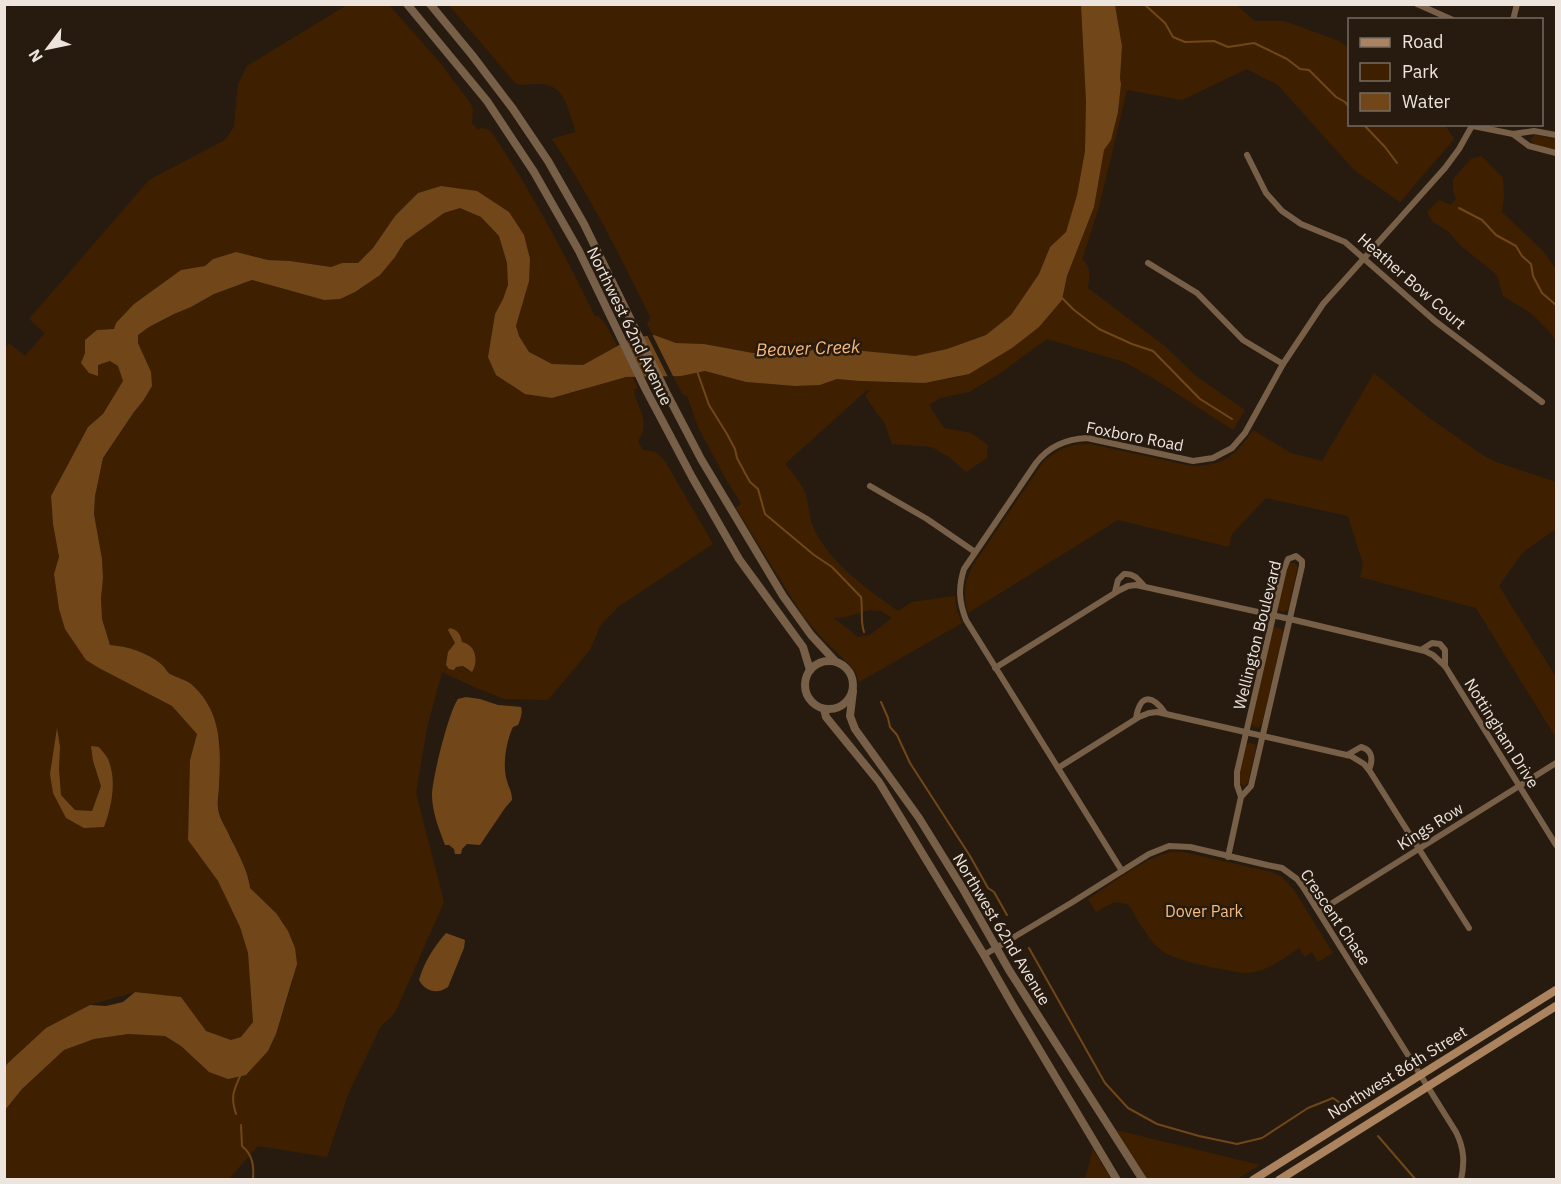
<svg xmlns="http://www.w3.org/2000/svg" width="1561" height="1184" font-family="'IBM Plex Sans',sans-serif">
<rect width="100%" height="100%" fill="#271b10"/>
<g fill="#3e2000" fill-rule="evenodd">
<path d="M347 5H389L437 59 471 104 473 109 472 123 478 130 482 128 490 130C531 190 563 251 595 316H598L605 323 617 346 583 365 552 364 529 352 519 336 516 326 522 306 509 212 477 192 441 186 418 193 395 216 373 248 358 263H342L331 267 290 261 268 260 236 252 213 259 205 266 181 270 134 304 114 329 97 330 81 363 98 365 110 361 118 366 123 381 104 414 88 427 51 496 53 524 59 558 54 574 59 609 151 695 172 706 197 734 190 759 188 840 218 881 240 927 248 953 253 1022 241 1037 231 1040 206 1031 180 997 135 992 90 1005 7 1064 5 1068V348L9 343 25 356 45 333 29 319 149 180 225 140 234 127 238 84 247 66ZM60 747 59 769 61 795 75 810 92 811 101 786 93 761 91 747H99L104 827 66 818 50 774Z"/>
<path d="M449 5H1081L1086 101 1085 151 1077 195 1066 232 1050 247 1039 274 1011 315 986 335 947 349 915 356 862 351 753 353 704 344 676 343 653 335 647 324 650 317C621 257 589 194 552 139L575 132C575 126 573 123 571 118 566 102 563 87 543 84 533 83 525 87 515 83Z"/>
<path d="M1115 5H1237L1254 21H1284L1339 41 1349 48 1350 124 1445 125 1454 139 1400 202 1354 170 1278 85 1247 69 1182 100 1127 90 1099 207 1082 260C1092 266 1089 277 1088 288L1166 347 1196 376 1245 410 1233 430 1153 378 1124 362 1047 339 999 374 969 392 940 398 929 405 944 428 971 433 988 445 987 458 966 472 949 457 932 447 892 444 885 424 865 396 870 390H867L785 464C793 473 802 484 806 495 809 505 809 517 813 527 830 564 866 588 898 611L912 602 955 596 957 611 962 623 859 682 856 673 849 664 824 640 803 616 736 508 741 503 727 481 698 427 687 396 683 395 673 376 705 371 746 382 795 386 820 385 837 379 860 381 925 383 958 377 1062 300 1067 276 1094 207 1104 150 1111 139 1118 112 1121 84 1120 78 1122 46ZM869 610 881 611 892 618 870 635 858 637 834 618 846 617Z"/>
<polygon points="1535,135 1556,139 1556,150 1533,144 1531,139"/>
<polygon points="1481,156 1503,178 1504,197 1502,212 1543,251 1556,269 1556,342 1550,332 1532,314 1503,296 1497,275 1460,245 1449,232 1433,222 1427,212 1439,200 1451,205 1456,199 1453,190 1453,179 1471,159"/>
<path d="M460 208 481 217 499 236 507 263 508 285 503 299 495 314 488 356 552 398C560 396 568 394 576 392 594 386 613 377 633 377L638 389H634L635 393 634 394C640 411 650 424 638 441L643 450 656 452 665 461 713 544 618 607 600 626 590 650 548 700 504 699 474 687 442 672 427 728 416 793 444 902 395 1013 381 1026 349 1092 327 1157 258 1146 229 1179 5 1180V1110L22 1089 64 1050 93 1039 128 1034 165 1036 181 1046 209 1072 246 1075 268 1051 276 1034 293 981 276 913 250 888V881L231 837 222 822 218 807 219 787 220 739 189 682 169 673 163 665 122 646 110 645 102 619 101 598 103 578 102 559 94 514 95 496 103 459 134 412 143 401 146 361 138 343V335L149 327 174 314 191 307 214 294 252 280 324 300 340 299 395 257 405 241 444 213ZM449 634 462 642 476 655 475 665 468 671 463 666 456 667 451 648 455 643Z"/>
<path d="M1374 373 1425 415 1484 456 1496 462 1556 482V529L1522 553 1499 586 1556 677V738L1476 608 1360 577 1363 564 1348 516 1266 498 1232 534 1229 547 1118 520 968 613C963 596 964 583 972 567L1044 461C1058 449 1071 443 1090 444L1191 466C1223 466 1236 456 1253 430L1291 453 1322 461Z"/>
<polygon points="1290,563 1295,563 1298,567 1297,570 1288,610 1282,612 1279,610 1278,606 1287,567"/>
<polygon points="1275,627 1282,629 1283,633 1262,724 1259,727 1256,727 1252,725 1252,721 1272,631"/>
<polygon points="1249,743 1255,744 1256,749 1248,782 1246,785 1242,785 1239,783 1238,779 1246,746"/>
<path d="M1172 852H1183L1272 872 1282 877 1294 890 1333 953 1318 962 1312 952 1305 957 1299 948C1281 960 1265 974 1242 973 1223 969 1175 962 1161 950 1147 939 1138 919 1128 904L1114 902 1096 912 1088 899C1111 884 1146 857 1172 852Z"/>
<polygon points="1116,1130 1260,1165 1237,1179 1147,1179"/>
<polygon points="1093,1149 1111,1179 1085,1179"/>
</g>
<g fill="#71471a">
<path d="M1081 5H1115L1122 46 1120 78 1121 84 1118 112 1111 140 1104 150 1094 207 1067 276 1062 300 1039 327 1012 348 969 374 925 383 860 381 837 379 820 385 795 386 746 382 705 371 681 376 626 377 552 398 525 394 496 375 488 357 495 314 503 299 508 285 507 263 499 236 481 217 460 208 444 213 405 241 395 257 380 275 355 292 340 299 324 300 252 280 214 294 191 307 174 314 149 327 138 335V343L151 372 152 386 143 401 134 412 103 458 95 496 94 514 102 559 103 578 101 598 102 619 110 645C127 646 148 653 161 664 165 667 167 672 170 674 177 678 185 679 191 684 222 711 221 747 219 785 219 793 217 801 218 808 219 819 226 827 230 837 237 851 249 873 250 888L276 913 288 931 295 948 297 964 276 1034 268 1051 246 1075 228 1079 209 1072 181 1046 165 1036 128 1034 94 1039 64 1050 22 1089 5 1110V1068L7 1064 46 1028 90 1005 106 1006 123 1002 135 992 181 997 206 1031 231 1040 241 1037 253 1022 248 953 240 927 218 881 188 840 190 760 197 734 172 706 99 668 86 660 65 629 59 609 54 574 59 557 53 524 51 496 88 427 103 414 123 381 118 366 110 361 98 365V376L89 373 81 363 85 353V340L97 330 114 329 116 323 134 304 181 270 205 266 213 259 236 252 268 260 290 261 331 267 342 263H358L373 248 395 216 418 193 441 186 477 191 509 212 524 235 530 259 529 281 516 326 519 336 529 352 552 364 583 365 632 338 654 335 676 343 704 344 753 353H789L833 348 915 356 947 349 986 335 1011 315 1039 274 1050 247 1066 232 1077 195 1085 151 1086 101Z"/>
<path d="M450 628C458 630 461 635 462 642 476 645 479 661 472 672L463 666 456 667 454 670 449 669 446 665 448 652 455 643 448 630Z"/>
<path d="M466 697 480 699 498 705 521 707C523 712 520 721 518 725L513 727C506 741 502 766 507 781 509 788 512 792 512 800L505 808 480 845 467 844 462 849 461 854H455L454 849 449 845H445C439 829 432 812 432 795 432 779 449 711 458 699Z"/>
<path d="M57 728 60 747 59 769 61 795 75 810 92 811 101 786 93 761 91 746 99 747C102 751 106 755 108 759 117 780 112 806 104 827L84 828 66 818 53 793 50 774Z"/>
<path d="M446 933 465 940 464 948 448 987C437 995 425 991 419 980 424 962 434 947 446 933Z"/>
</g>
<polygon fill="#271b10" points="651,332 673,376 675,379 669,379 646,333"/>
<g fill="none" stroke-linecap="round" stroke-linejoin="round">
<g stroke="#71471a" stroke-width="2">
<polyline points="1144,4 1165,23 1173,37 1185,42 1214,41 1228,47 1254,43 1287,59 1300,69 1309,70 1336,97 1345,102 1350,108"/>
<polyline points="1363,124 1385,147 1397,163"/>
<polyline points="1459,208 1482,220 1496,235 1516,246 1522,256 1531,264 1533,276 1542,293 1556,305"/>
<polyline points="1061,297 1074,310 1099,329 1132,344 1153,351 1200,399 1232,419"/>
<path d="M697 371 709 405 727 434 735 449 737 458 745 473 750 482 758 489 765 514 814 555 832 567 861 597C863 608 860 621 864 632"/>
<polyline points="881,702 888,718 890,727 897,735 910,763 970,856 988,888 994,892 1007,915"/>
<polyline points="1029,948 1105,1083 1128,1108 1157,1124 1199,1136 1237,1144 1262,1138 1308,1108 1333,1098 1343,1105"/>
<path d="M236 1114C230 1096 234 1090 241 1074"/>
<path d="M241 1125 242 1146C253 1155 254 1166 253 1180"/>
<polyline points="1378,1136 1416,1180"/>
</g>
<g stroke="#775f48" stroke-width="6">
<polyline points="1417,4 1453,20"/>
<polyline points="1513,20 1517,4"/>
<polyline points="1473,126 1513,134 1534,131 1556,135"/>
<polyline points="1513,134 1529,146 1556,153"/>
<polyline points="1247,155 1266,193 1282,211 1301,224 1345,242 1435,321 1542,402"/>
<polyline points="1148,263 1197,293 1243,340 1283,364"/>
<polyline points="870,486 927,519 975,552"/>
<path d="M1115 592 1118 580 1124 574C1134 573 1138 579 1144 586"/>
<polyline points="1421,650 1432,643 1440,644 1445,650 1445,666"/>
<polyline points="995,668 1118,591 1128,586 1136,585 1290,619 1425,651 1433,655 1445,666 1556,845"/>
<path d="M1136 718C1140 694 1152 694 1165 713"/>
<path d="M1347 755 1361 747C1373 750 1373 760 1369 770"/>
<polyline points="1058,768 1139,717 1149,713 1157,712 1351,756 1364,764 1369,770 1469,928"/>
<polyline points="1228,857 1241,797 1237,785 1237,772 1284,569 1288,559 1296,556 1302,561 1302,566 1251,786 1241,797"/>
<path d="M1122 871 966 620C959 602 958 588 964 569L1036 463C1049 446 1066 439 1087 438L1193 461 1213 458 1232 448 1245 433 1283 364 1323 304 1445 168 1459 149 1473 124"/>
<polyline points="1320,913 1326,907 1556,763"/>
<path d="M984 955 1071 903 1149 854 1169 846 1190 847 1267 865 1282 868 1297 879 1303 887 1456 1132C1464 1148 1465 1162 1461 1180"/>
</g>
<g stroke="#775f48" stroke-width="8">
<polyline points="407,4 487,101 534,172 579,251 646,390 692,477 739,559 803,647 810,670"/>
<polyline points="430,4 472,55 513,109 548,161 584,224 666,392 701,459 783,596 811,635 835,661"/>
<circle cx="829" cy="685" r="24"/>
<polyline points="853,691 850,716 855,729 919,818 963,889 1009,970 1143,1180"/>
<polyline points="824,709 826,717 879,782 984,955 1012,1004 1117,1180"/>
</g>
<g stroke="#ab845f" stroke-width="8">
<polyline points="1253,1180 1556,990"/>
<polyline points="1279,1180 1556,1006"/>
</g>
</g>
<g text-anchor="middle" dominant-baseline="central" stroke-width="5" stroke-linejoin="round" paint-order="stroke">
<g font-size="16" fill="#ede5dd" stroke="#271b10">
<text transform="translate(1412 281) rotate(41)">Heather Bow Court</text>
<text transform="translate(630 326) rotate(64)">Northwest 62nd Avenue</text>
<text transform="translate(1135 436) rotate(11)">Foxboro Road</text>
<text transform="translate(1257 635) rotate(-76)">Wellington Boulevard</text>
<text transform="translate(1502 733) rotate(58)">Nottingham Drive</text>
<text transform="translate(1430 826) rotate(-32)">Kings Row</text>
<text transform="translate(1336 917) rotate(56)">Crescent Chase</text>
<text transform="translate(1002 929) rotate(59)">Northwest 62nd Avenue</text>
<text transform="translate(1397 1072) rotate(-32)">Northwest 86th Street</text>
</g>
<g font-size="16" fill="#fabb7e" stroke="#271b10">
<text x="1204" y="911">Dover Park</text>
</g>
<g font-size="18" font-style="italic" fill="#f6b87b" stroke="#271b10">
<text transform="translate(808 348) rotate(-2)">Beaver Creek</text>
</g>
</g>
<rect width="1561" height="1184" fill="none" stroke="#ede5dd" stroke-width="12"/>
<rect x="1348" y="18" width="195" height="108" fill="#271b10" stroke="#766c62" stroke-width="1.5"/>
<rect x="1360" y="38" width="30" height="9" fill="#ab845f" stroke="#766c62" stroke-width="1.5"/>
<text x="1402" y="48" font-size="18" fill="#ede5dd">Road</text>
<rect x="1360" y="63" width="30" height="18" fill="#3e2000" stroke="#766c62" stroke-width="1.5"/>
<text x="1402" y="78" font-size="18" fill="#ede5dd">Park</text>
<rect x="1360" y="93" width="30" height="18" fill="#71471a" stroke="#766c62" stroke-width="1.5"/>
<text x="1402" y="108" font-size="18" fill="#ede5dd">Water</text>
<g transform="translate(48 48) rotate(238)" stroke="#271b10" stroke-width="4.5" paint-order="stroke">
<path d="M0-4.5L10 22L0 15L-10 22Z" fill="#ede5dd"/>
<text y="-9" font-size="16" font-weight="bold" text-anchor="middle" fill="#ede5dd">N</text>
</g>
</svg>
